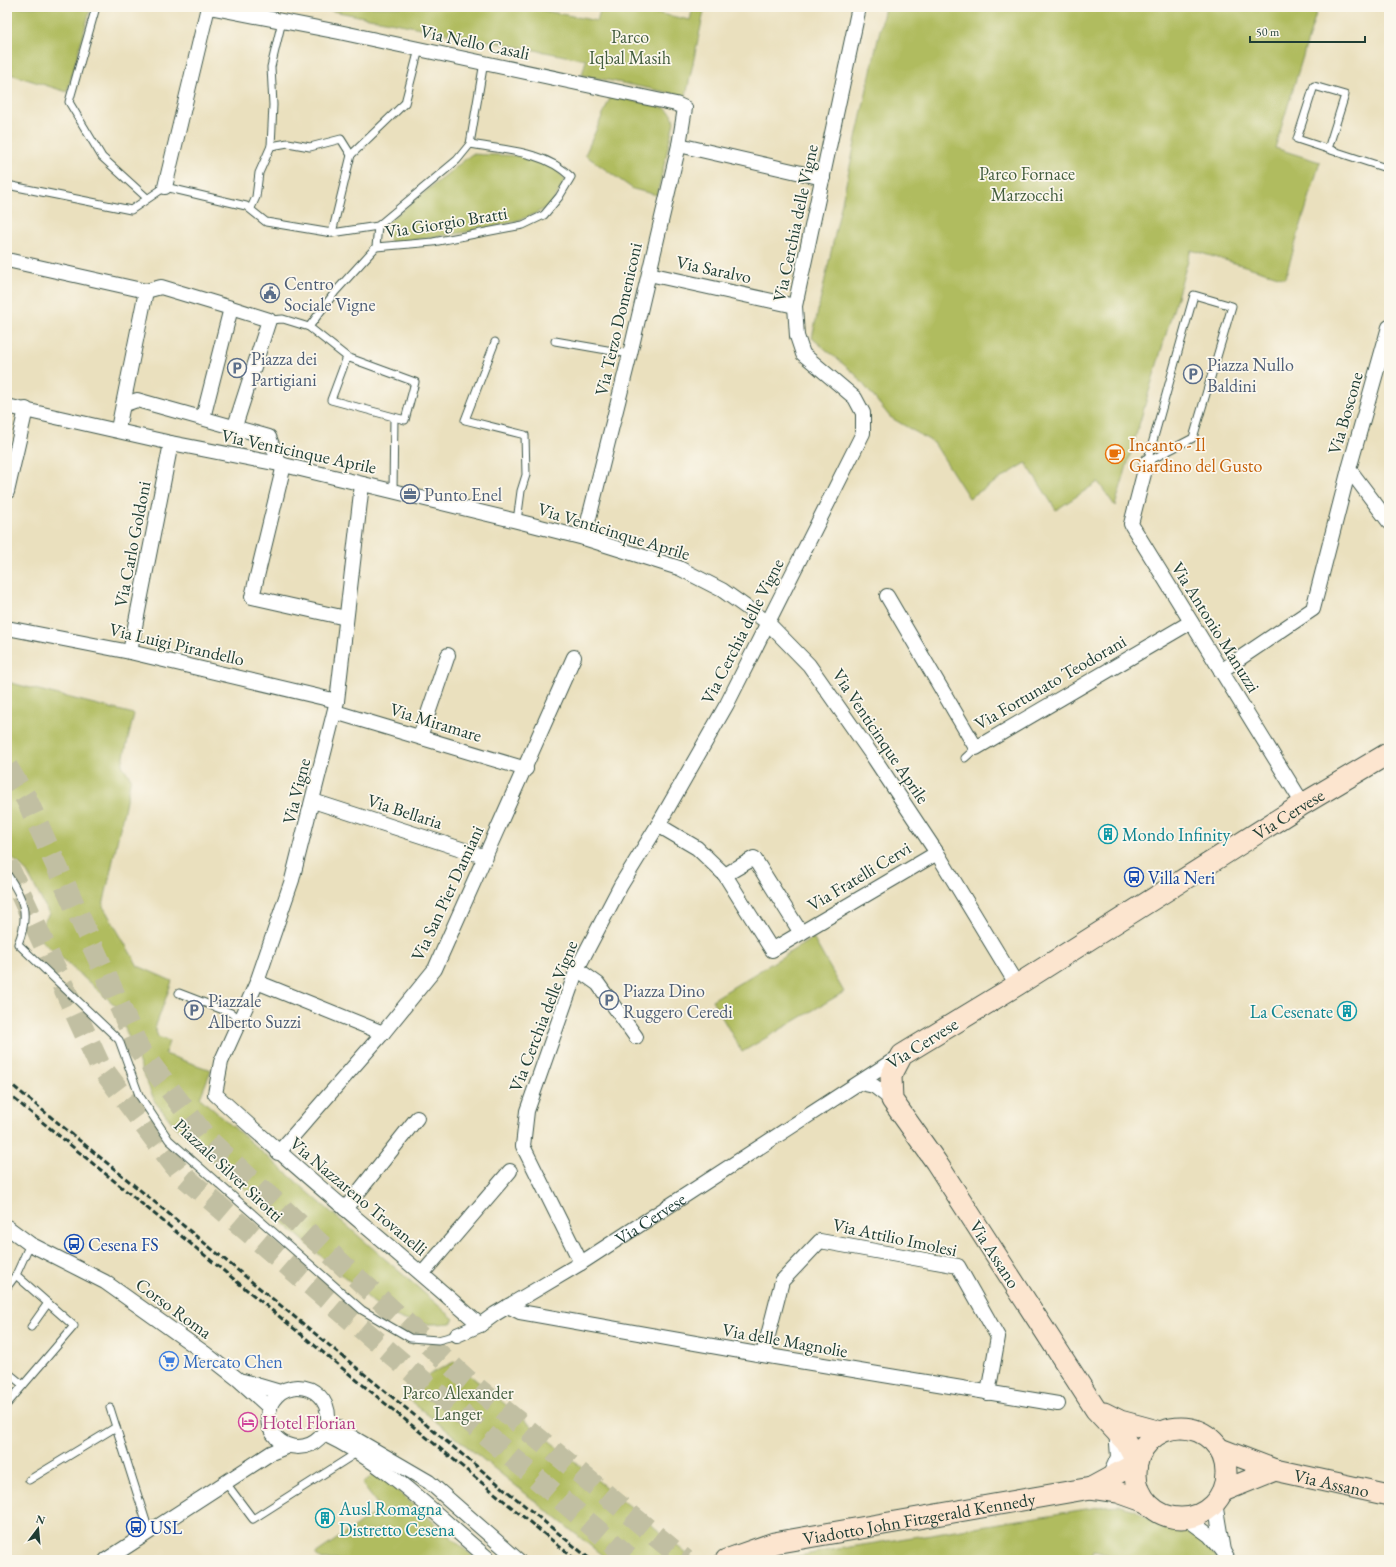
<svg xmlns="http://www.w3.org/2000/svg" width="1396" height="1567" font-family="'EB Garamond',serif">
<rect width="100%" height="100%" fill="#fbf7ec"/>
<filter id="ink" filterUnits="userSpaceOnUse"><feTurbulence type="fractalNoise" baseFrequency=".025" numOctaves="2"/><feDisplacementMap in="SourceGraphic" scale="8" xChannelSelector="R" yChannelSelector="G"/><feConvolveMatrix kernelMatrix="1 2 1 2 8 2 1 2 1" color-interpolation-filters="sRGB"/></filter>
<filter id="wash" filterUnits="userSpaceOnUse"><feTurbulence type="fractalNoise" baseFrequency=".012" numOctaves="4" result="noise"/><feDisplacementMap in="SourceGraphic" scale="16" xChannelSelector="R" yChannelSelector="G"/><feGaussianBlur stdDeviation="0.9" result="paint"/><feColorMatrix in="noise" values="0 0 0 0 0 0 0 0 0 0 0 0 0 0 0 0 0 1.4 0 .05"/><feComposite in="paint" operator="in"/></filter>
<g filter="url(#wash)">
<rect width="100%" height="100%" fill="#eae0be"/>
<g fill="#b0bc5e" stroke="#687c49">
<polygon points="7,7 91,7 67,92 7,73"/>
<polygon points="312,7 526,7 597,21 601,7 627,7 690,20 693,7 705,7 686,96 582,75 586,60"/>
<polygon points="885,7 1318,7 1275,148 1320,162 1285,278 1191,250 1115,506 1098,482 1056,510 1026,463 969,498 934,443 890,417 855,374 812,338"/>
<polygon points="611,96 665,108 672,114 674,122 657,195 633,189 585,155"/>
<path d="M472 154C496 156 526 153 548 163 555 166 561 174 565 181 560 188 555 201 548 206 519 229 429 237 391 243L384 225Z"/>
<path d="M7 682 134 714 122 765 131 778 103 906 138 966 172 981 155 1028 158 1037 169 1041 165 1054 211 1070 200 1098 454 1319 451 1323C415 1326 403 1323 373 1302L194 1144 175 1126 155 1102 116 1006 35 935 49 914 27 872 7 853Z"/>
<polygon points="813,938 844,992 742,1052 712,1000"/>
<path d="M454 1362 694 1560H608L403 1395C418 1380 435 1371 454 1362Z"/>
<polygon points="376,1472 477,1560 322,1560 315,1554 381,1509 362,1484"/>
<polygon points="1120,1505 1135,1509 1154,1522 1165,1526 1191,1531 1209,1548 1218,1560 1131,1560 1093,1551 1090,1560 780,1560 819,1552 1105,1506"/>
</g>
</g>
<g filter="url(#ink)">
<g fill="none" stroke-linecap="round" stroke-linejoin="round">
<g stroke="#c1bfa2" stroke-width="22" stroke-dasharray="22 11" stroke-linecap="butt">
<polyline points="7,767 26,798 139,1049 207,1139 467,1380 685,1560"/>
<polyline points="7,864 99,1064 181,1174 632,1560"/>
</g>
<defs>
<g id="lane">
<polyline points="96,7 69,102 102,157 147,198"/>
<polyline points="271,146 288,143 310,147 341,139 351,155"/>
<polyline points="1328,149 1345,95 1314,86 1297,139 1389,169"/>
<polyline points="7,185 131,210 165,187 246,206 266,222 332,233 378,226 457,160 470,144 484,62"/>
<polyline points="251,208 256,197 259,173 271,146 273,105 271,67 282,21"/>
<polyline points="332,233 351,155 405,103 419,49"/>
<polyline points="376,247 378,226"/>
<polygon points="1194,295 1232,306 1193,438 1147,462"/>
<path d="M269 320 283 319 309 327 335 292 376 247 433 242 523 225 544 215 559 197 571 177C545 151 504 150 470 144"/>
<polyline points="309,327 347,357 415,382 405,420 331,400 347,357"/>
<polyline points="555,341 630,354"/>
<polyline points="495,342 465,420 525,435 526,475 521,491 517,521"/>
<polyline points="393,491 394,418"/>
<polyline points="965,758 976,748"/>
<path d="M7 874C24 899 30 914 18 944L119 1040 139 1095 169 1140 362 1310 410 1338 438 1340 457 1335"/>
<polyline points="179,993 231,1013 240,1020"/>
<polyline points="7,1287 16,1275"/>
<polyline points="31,1327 48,1303"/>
<polyline points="7,1372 23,1385"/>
<polyline points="7,1404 74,1326 16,1275 30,1244"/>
<polyline points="110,1408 149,1531"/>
<polyline points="29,1480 116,1427"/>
<polyline points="226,1483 253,1519 358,1452"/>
</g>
<g id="street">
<polyline points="209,7 339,32 676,104 685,108 679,145 630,354 584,538"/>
<polyline points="679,145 823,178"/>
<polyline points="165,187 208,7"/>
<polyline points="7,260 146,291 161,287 231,308"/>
<polyline points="649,274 795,306"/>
<polyline points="1389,327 1349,469 1389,522"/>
<polyline points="123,405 137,400 269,437 280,465"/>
<polyline points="7,406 171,443 284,465 517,521 584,538 679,568 722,590 767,622 809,665 872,755 937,853 1017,985"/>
<polyline points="203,418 231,308 269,320 235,426"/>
<polyline points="118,429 146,291"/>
<polyline points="1147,462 1131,524 1303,804"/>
<polyline points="284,465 252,597 346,618"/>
<path d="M362 484 337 701 292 880 257 982 221 1062 215 1094C301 1174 392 1247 480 1325"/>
<polyline points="7,492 26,409"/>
<polyline points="887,596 976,748 1191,622"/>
<polyline points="7,628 130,652 337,701"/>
<polyline points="130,652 171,443"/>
<polyline points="1221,671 1313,609 1349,469"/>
<polyline points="335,712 526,769"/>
<polyline points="420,737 448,655"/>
<polyline points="313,801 486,857"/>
<polyline points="658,825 697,848 725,875 772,950 937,853"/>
<polyline points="725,875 754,858 801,933"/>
<polyline points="577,969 598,984 636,1037"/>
<polyline points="257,982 383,1033"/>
<polyline points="860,1083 874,1086 892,1100"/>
<polyline points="278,1153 383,1033 435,969 574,657"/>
<polyline points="345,1209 417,1118"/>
<polyline points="7,1227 30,1244 105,1282 206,1354 239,1380 270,1408"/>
<polyline points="581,1263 523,1146 527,1111 577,969 621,885 658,825 727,704 863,433 863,413 855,398 803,354 797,336 795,306 859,7"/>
<polyline points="422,1274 510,1171"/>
<polyline points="508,1306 520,1312 763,1355 1058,1404"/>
<path id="s1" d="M457 1335 480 1325 495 1314 581 1263 900 1056"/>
<polyline points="763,1355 782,1281 820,1241 958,1266 998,1337 988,1393"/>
<polyline points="243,1381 280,1392"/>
<circle cx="298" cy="1417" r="30"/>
<polyline points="328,1420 345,1433 429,1482 518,1560"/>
<path d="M324 1434C388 1464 436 1515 490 1560"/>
<polyline points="1108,1479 1118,1457 1116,1430"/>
<polyline points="1215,1503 1223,1551 1228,1560"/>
<polyline points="1186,1518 1209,1535 1223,1551"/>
<polyline points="106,1560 271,1453 288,1446"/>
</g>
<g id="secondary">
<polyline points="1104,1413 1120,1421 1161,1432"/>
<circle cx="1181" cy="1473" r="45"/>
<path id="s2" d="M1220 1449 1275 1470 1389 1495"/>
<polyline points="1091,1488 1118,1492 1146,1502"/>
<polyline points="1223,1491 1275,1470"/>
<path id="s3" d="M726 1560 774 1543 1091 1488 1137 1463 1126 1442 1096 1410 936 1162 892 1100 891 1076 902 1055 1017 985 1303 804 1389 753"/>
</g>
</defs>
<use href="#lane" stroke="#3d5549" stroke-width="9"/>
<use href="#street" stroke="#3d5549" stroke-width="16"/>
<use href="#secondary" stroke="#3d5549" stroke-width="23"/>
<use href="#lane" stroke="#fff" stroke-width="7"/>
<use href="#street" stroke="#fff" stroke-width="14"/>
<use href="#secondary" stroke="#fce5cf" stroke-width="21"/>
<g stroke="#1f3d34" stroke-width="3" stroke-dasharray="6 3" stroke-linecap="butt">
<polyline points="7,1081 591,1560"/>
<polyline points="7,1093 576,1560"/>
</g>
</g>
</g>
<defs>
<symbol id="civic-ring" viewBox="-11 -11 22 22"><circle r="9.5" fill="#fbf7ec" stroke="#5c6f8a" stroke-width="1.5"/><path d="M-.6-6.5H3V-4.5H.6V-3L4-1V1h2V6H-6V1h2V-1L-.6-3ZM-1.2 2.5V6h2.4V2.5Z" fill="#5c6f8a"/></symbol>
<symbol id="parking-ring" viewBox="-11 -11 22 22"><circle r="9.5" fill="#fbf7ec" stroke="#5c6f8a" stroke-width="1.5"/><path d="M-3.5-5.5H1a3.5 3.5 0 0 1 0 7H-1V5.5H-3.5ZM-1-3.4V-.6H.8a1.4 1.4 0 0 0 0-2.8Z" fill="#5c6f8a"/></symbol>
<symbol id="cafe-ring" viewBox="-11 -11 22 22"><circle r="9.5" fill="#fbf7ec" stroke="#e8710a" stroke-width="1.5"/><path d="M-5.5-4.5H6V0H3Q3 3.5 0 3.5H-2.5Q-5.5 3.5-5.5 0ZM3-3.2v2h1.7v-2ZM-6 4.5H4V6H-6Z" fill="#e8710a"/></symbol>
<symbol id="office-ring" viewBox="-11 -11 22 22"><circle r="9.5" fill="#fbf7ec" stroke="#5c6f8a" stroke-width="1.5"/><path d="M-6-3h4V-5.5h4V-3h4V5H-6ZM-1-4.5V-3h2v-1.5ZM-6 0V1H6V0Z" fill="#5c6f8a"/></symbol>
<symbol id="building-ring" viewBox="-11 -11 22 22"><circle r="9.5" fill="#fbf7ec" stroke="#0f9aa8" stroke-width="1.5"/><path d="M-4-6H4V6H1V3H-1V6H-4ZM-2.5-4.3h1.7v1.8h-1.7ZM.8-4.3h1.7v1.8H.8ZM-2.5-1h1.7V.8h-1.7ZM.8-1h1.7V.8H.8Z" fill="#0f9aa8"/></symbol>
<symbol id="bus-ring" viewBox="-11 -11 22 22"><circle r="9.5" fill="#fbf7ec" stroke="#1a4fb4" stroke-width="1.5"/><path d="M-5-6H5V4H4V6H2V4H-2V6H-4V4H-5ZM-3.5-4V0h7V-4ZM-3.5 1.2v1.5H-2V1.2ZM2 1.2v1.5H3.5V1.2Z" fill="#1a4fb4"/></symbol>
<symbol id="supermarket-ring" viewBox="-11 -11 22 22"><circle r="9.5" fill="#fbf7ec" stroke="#3f7fe0" stroke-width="1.5"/><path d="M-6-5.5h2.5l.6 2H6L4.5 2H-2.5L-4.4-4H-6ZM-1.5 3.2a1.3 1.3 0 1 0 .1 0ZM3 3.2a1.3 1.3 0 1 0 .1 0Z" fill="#3f7fe0"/></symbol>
<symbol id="hotel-ring" viewBox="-11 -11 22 22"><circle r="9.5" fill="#fbf7ec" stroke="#d1479c" stroke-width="1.5"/><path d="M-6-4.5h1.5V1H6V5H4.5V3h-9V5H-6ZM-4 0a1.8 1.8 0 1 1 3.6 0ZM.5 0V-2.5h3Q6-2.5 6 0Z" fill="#d1479c"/></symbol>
</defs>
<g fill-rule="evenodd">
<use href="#civic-ring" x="259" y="282" width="22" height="22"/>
<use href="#parking-ring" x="226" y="357" width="22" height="22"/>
<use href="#parking-ring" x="1182" y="363" width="22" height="22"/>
<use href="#cafe-ring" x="1104" y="443" width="22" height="22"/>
<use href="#office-ring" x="399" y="483" width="22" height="22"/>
<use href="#building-ring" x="1097" y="823" width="22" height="22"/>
<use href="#bus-ring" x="1123" y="866" width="22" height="22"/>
<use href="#parking-ring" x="598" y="989" width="22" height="22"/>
<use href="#parking-ring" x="183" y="999" width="22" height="22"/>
<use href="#building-ring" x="1336" y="1000" width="22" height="22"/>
<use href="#bus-ring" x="63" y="1233" width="22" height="22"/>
<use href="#supermarket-ring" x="158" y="1350" width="22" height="22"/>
<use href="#hotel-ring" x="237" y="1411" width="22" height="22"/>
<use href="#building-ring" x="314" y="1507" width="22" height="22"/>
<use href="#bus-ring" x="125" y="1516" width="22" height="22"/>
</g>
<g text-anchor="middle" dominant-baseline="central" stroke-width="3.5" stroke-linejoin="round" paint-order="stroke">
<g font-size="18" fill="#435d3e" stroke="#fbf7ec">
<text x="630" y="36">Parco<tspan x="630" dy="21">Iqbal Masih</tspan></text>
<text x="1027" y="173">Parco Fornace<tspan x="1027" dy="21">Marzocchi</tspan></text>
<text x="458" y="1392">Parco Alexander<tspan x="458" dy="21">Langer</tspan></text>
</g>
<g font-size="18" fill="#1f3d34" stroke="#fbf7ec">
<text transform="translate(475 42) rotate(12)">Via Nello Casali</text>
<text transform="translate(446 222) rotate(-9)">Via Giorgio Bratti</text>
<text transform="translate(795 223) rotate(-78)">Via Cerchia delle Vigne</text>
<text transform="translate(714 269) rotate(12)">Via Saralvo</text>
<text transform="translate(618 319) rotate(-77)">Via Terzo Domeniconi</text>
<text transform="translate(1345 413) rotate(-74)">Via Boscone</text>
<text transform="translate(299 451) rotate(12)">Via Venticinque Aprile</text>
<text transform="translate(614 531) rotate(17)">Via Venticinque Aprile</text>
<text transform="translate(132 544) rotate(-79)">Via Carlo Goldoni</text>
<text transform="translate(1216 627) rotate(58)">Via Antonio Manuzzi</text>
<text transform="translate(742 631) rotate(-63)">Via Cerchia delle Vigne</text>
<text transform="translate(177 644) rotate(13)">Via Luigi Pirandello</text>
<text transform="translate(1050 682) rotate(-30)">Via Fortunato Teodorani</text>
<text transform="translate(436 722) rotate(17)">Via Miramare</text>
<text transform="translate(881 736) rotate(56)">Via Venticinque Aprile</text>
<text transform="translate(296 791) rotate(-76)">Via Vigne</text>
<text transform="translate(405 811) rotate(18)">Via Bellaria</text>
<text stroke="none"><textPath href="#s3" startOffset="1367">Via Cervese</textPath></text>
<text transform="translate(859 876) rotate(-31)">Via Fratelli Cervi</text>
<text transform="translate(447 893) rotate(-65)">Via San Pier Damiani</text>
<text transform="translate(543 1016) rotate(-69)">Via Cerchia delle Vigne</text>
<text transform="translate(922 1043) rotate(-32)">Via Cervese</text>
<text transform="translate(229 1170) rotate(43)">Piazzale Silver Sirotti</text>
<text transform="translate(359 1196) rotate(40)">Via Nazzareno Trovanelli</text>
<text stroke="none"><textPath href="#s1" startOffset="226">Via Cervese</textPath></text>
<text transform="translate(895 1237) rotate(12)">Via Attilio Imolesi</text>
<text transform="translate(995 1254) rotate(57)">Via Assano</text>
<text transform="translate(174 1308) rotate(36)">Corso Roma</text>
<text transform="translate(785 1340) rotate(10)">Via delle Magnolie</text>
<text stroke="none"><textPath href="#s2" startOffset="117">Via Assano</textPath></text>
<text stroke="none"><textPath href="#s3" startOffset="198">Viadotto John Fitzgerald Kennedy</textPath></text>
</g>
<g font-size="18" fill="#4e5e75" stroke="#fbf7ec" text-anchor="start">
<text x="284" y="283">Centro<tspan x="284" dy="21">Sociale Vigne</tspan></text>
<text x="251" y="358">Piazza dei<tspan x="251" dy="21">Partigiani</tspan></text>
<text x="1207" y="364">Piazza Nullo<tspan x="1207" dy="21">Baldini</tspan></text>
<text x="424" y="494">Punto Enel</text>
<text x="623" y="990">Piazza Dino<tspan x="623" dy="21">Ruggero Ceredi</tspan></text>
<text x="208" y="1000">Piazzale<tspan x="208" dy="21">Alberto Suzzi</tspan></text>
</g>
<g font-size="18" fill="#c56008" stroke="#fbf7ec" text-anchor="start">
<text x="1129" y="444">Incanto - Il<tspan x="1129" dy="21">Giardino del Gusto</tspan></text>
</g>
<g font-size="18" fill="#0d838f" stroke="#fbf7ec" text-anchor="start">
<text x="1122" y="834">Mondo Infinity</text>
<text x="1333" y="1011" text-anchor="end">La Cesenate</text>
<text x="339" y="1508">Ausl Romagna<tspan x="339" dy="21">Distretto Cesena</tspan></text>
</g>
<g font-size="18" fill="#164399" stroke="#fbf7ec" text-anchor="start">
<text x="1148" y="877">Villa Neri</text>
<text x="88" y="1244">Cesena FS</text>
<text x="150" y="1527">USL</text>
</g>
<g font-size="18" fill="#366cbe" stroke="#fbf7ec" text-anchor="start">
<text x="183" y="1361">Mercato Chen</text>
</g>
<g font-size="18" fill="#b23c85" stroke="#fbf7ec" text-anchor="start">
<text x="262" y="1422">Hotel Florian</text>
</g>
</g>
<rect width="1396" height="1567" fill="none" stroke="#fbf7ec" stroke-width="24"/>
<g transform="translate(38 1529) rotate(16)" stroke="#fbf7ec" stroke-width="3" paint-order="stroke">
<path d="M0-3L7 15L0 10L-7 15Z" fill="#1f3d34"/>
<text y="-6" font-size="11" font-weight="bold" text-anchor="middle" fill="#1f3d34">N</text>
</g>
<path d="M1250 36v6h115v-6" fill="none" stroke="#1f3d34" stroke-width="2"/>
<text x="1256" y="36" font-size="12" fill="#1f3d34" stroke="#fbf7ec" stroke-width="3" paint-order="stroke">50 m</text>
</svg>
